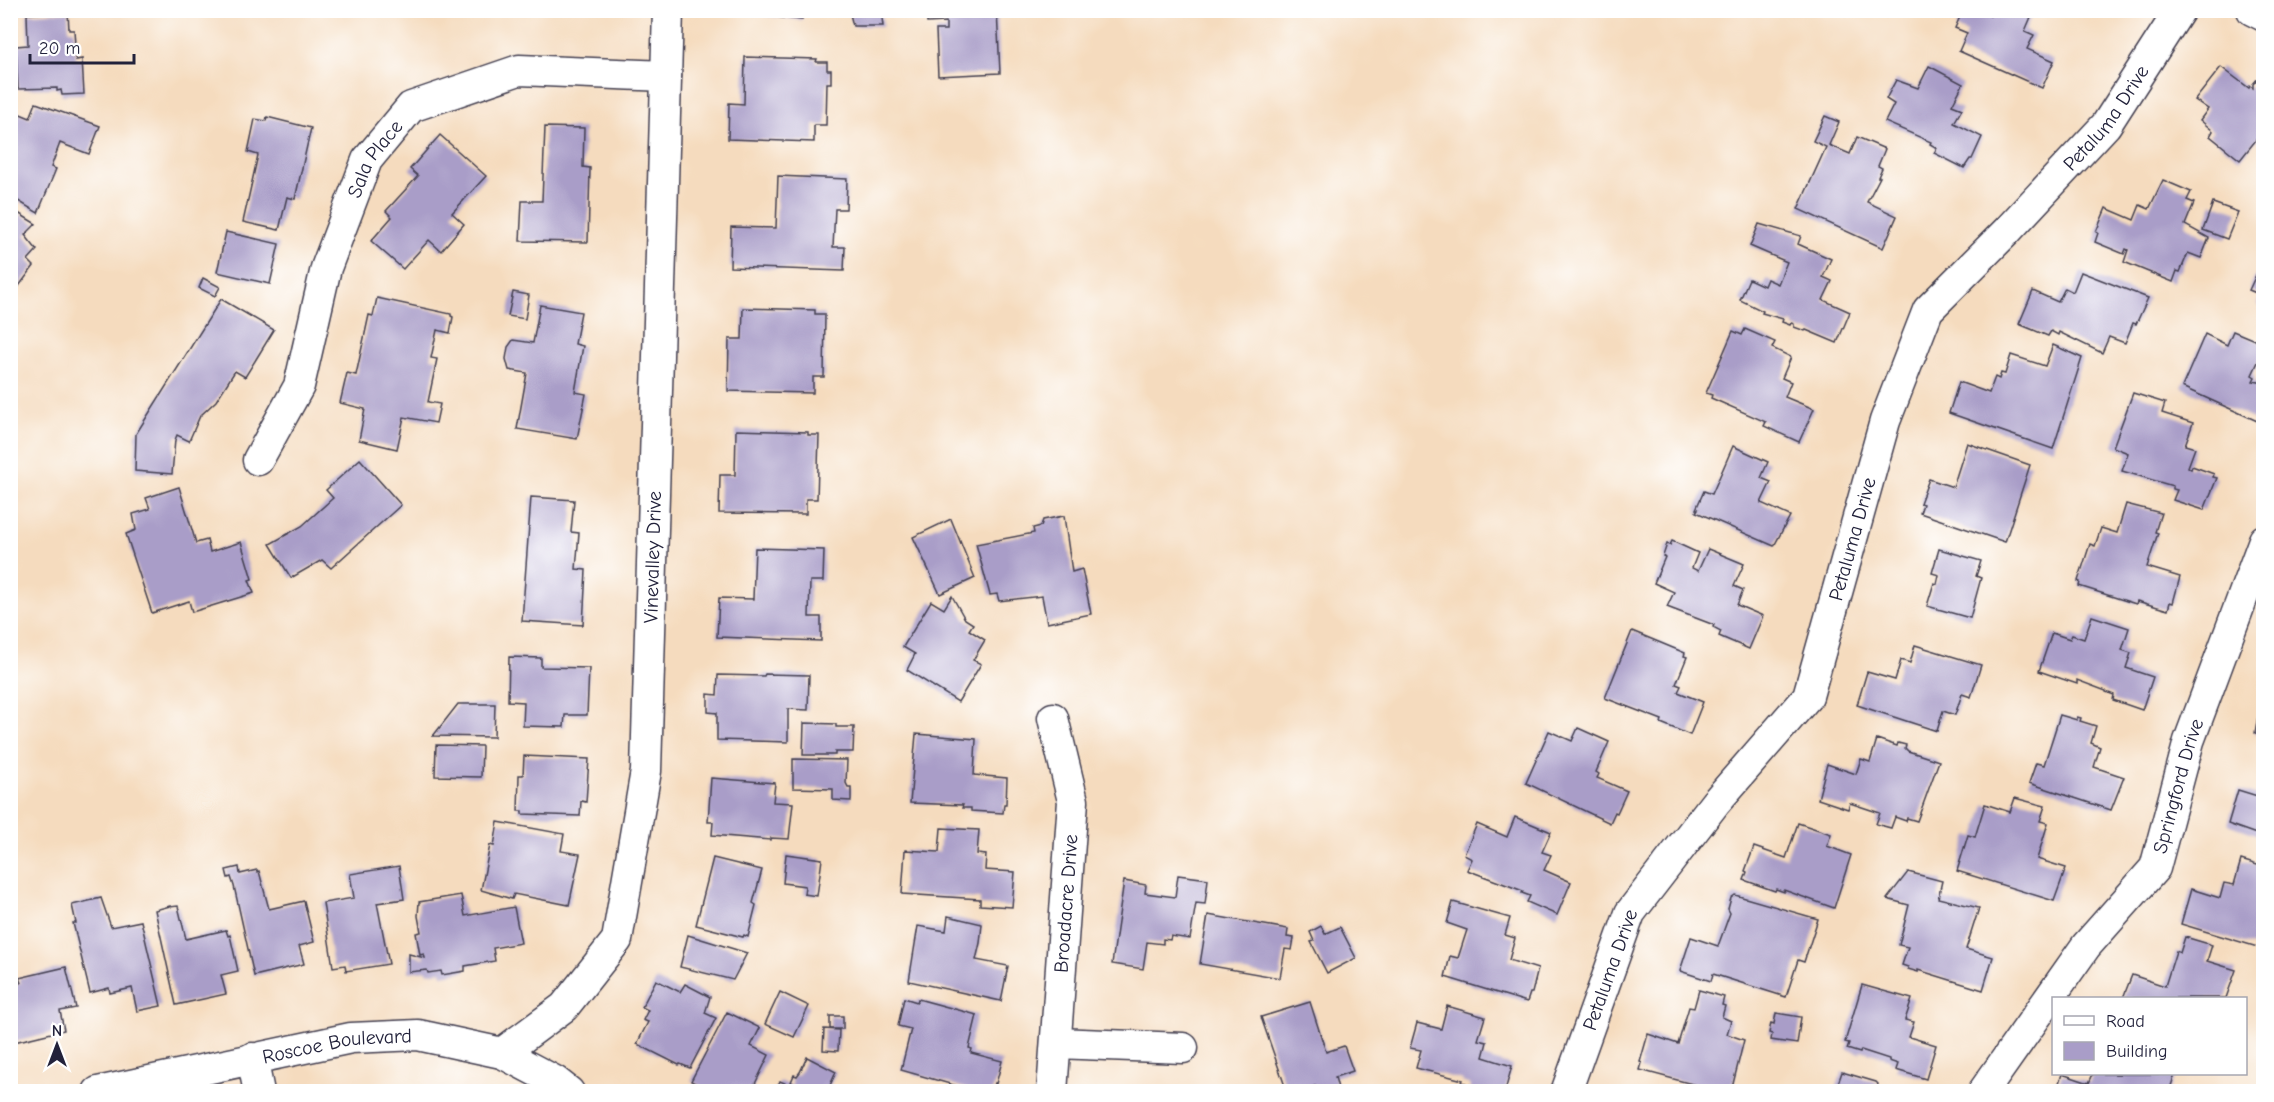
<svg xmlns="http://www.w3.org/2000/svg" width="2274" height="1102" font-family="'Comic Neue',sans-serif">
<rect width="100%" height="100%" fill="#fff"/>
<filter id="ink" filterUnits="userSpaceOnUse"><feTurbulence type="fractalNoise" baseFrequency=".0167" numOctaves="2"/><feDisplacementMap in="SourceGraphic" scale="12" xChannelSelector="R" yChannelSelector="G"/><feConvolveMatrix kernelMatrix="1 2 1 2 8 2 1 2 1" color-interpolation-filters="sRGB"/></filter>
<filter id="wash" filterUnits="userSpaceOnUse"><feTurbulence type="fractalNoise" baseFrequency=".008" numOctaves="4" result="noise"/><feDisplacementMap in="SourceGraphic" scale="24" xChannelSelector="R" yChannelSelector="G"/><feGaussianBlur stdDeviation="1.35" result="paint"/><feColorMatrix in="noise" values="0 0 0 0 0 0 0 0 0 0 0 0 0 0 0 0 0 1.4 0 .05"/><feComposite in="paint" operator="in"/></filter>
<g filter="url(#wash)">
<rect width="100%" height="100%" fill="#f5dbbe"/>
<g id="blocks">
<g fill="#a99dc8">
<polygon points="739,10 803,10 802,20 739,13"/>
<polygon points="867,10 881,10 883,26 853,26 850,14 868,12"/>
<polygon points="926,10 997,10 1000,73 938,76 936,30 946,30 946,22 927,23"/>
<polygon points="1963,10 1975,13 1976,10 1990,16 1992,10 2034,10 2025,31 2034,35 2027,49 2054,61 2042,88 1959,51 1967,33 1955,28"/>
<polygon points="68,12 69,30 74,30 76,60 82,59 84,94 62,95 61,90 57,91 57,88 18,89 16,46 28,45 27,14"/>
<polygon points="745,57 817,59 816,62 827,62 827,70 831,70 831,83 827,83 826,125 814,125 814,142 728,139 729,103 744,104"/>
<polygon points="1929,66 1963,84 1952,105 1962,109 1954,123 1982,137 1972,159 1970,159 1964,168 1934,153 1937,148 1930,144 1931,142 1885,122 1894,104 1886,99 1896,80 1918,88"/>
<polygon points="2221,67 2249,88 2250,86 2253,88 2253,84 2264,71 2264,130 2240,160 2210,136 2213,131 2200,120 2208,109 2195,100"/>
<polygon points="36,103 100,126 89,154 60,143 51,167 56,169 38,213 10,196 10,133 18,113 30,118"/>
<polygon points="1825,116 1839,122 1829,145 1850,154 1857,137 1885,149 1878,166 1882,168 1878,177 1880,177 1867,202 1897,216 1883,248 1798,209 1826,147 1813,141"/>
<polygon points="267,117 311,128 295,199 287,197 279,230 243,222 258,155 248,152 255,119 266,121"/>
<polygon points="545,127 584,128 583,167 590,168 588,242 520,241 522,201 542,201"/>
<polygon points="440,135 486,176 452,213 464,224 441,251 429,240 403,269 371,241 392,217 386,211 418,176 410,169"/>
<polygon points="778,176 847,179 846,209 835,209 833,247 845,247 844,271 730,267 731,227 776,228"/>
<polygon points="2163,180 2191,192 2187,200 2194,203 2185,225 2209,238 2201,258 2188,253 2180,272 2177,271 2173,282 2124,262 2128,250 2126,249 2124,254 2095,242 2098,233 2096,232 2106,208 2134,220 2140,205 2149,209"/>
<polygon points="2213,203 2238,212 2227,239 2203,230"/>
<polygon points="10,208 36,224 25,235 37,250 28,260 34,266 10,298"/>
<polygon points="1759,224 1801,236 1798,244 1831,259 1823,277 1832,281 1823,300 1850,312 1837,343 1806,330 1805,331 1794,327 1794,324 1791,323 1790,325 1782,322 1783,319 1762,313 1763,311 1740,300 1749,279 1764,286 1767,279 1778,284 1787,262 1750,246"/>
<polygon points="226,232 279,244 270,284 217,272"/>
<polygon points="2264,258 2264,308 2258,305 2261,295 2249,290"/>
<polygon points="2081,272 2148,298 2136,324 2133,323 2125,343 2109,337 2102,353 2059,332 2058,335 2051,331 2048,336 2019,324 2033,291 2058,302 2065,288 2073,292"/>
<polygon points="203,278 220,287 215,296 199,288"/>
<polygon points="513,292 529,295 525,319 508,316"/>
<polygon points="377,298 451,314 451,316 453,317 450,333 437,330 431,358 437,359 428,402 440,404 436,423 404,417 397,449 359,440 365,409 340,403 347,373 356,375 369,315 373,316"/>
<polygon points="221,299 274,330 245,377 235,371 216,401 200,416 189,441 177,435 175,440 172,474 135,471 136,434"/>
<polygon points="540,305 581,312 575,344 583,346 575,392 586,394 577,439 517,429 527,373 509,370 506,359 508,347 513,340 533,343"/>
<polygon points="743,308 815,310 815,314 825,314 824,377 813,377 813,393 728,391 729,339 742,339"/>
<polygon points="1745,329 1775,342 1772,348 1791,357 1782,378 1791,382 1785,397 1814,409 1799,442 1764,426 1766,422 1711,398 1712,395 1706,393 1733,331 1742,335"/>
<polygon points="2233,331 2264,344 2264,349 2252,375 2255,377 2253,381 2264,383 2264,424 2182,387 2205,334 2227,345"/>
<polygon points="2053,345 2082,358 2053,449 1949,413 1959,382 1989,393 1995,377 1999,379 2001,373 2005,374 2011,355 2045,366"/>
<polygon points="2133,393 2165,403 2162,413 2193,423 2185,445 2195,448 2188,467 2191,469 2192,466 2214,474 2213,477 2217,478 2204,510 2173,500 2177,490 2173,489 2173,486 2122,471 2128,453 2113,447"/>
<polygon points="736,430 808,432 808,435 819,435 817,499 806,499 806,514 719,513 720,475 735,475"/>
<polygon points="1967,443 2030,465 2005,542 1920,513 1923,504 1920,503 1929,479 1953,487"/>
<polygon points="1733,446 1768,462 1761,478 1771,482 1761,503 1790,516 1774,546 1696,512 1698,509 1696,509 1704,491 1712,494"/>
<polygon points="360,459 401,505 331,568 322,560 291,578 270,544 302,526 333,498 326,490"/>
<polygon points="179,487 196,543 207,540 210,552 241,542 252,579 249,580 254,593 192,612 189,601 152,613 126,534 136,530 133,514 150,509 146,498"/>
<polygon points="531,497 574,500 571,532 579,533 576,569 586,570 583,625 522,621"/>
<polygon points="2126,504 2161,513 2155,532 2158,533 2147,567 2180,577 2173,603 2170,602 2168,610 2137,601 2136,604 2079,586 2080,582 2078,581 2090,544 2095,546 2101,528 2117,533"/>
<polygon points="1064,516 1072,572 1082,569 1091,614 1047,623 1042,596 999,601 997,594 990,595 976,544 1034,533 1033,528 1041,526 1043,520"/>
<polygon points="951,519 975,578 940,594 913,537"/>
<polygon points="1672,541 1698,553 1692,568 1698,571 1708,549 1744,564 1734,586 1743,590 1737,605 1763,616 1749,649 1719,636 1721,631 1713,627 1714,625 1667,607 1674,592 1654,583 1665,557 1663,556 1667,544 1670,545"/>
<polygon points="755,548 824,550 823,581 810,581 809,617 821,617 821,641 717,637 719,598 753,599"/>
<polygon points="1939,549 1981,561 1976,576 1981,578 1970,618 1927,606 1934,583 1937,584 1939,575 1932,573"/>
<polygon points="952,596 965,619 973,624 969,630 985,640 973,660 981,664 958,702 907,670 915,654 903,647 931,601 944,609"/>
<polygon points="2092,616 2129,628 2122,650 2131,653 2126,668 2153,677 2142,710 2113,700 2114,695 2106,692 2106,691 2077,680 2077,684 2039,671 2052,633 2070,639 2072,635 2084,639"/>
<polygon points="1632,631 1685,653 1684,656 1687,657 1676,684 1681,686 1678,692 1703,702 1690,735 1661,723 1662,720 1605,698"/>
<polygon points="1915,645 1981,665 1971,697 1962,694 1955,715 1943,711 1937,731 1857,705 1867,672 1895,680 1901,660 1910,663"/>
<polygon points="509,657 541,658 541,667 589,668 587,715 565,715 564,727 523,726 524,702 508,701"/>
<polygon points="765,674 809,675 808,710 788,709 788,742 717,740 717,713 708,712 708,694 717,695 718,675 764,676"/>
<polygon points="2261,699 2264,700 2264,735 2255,733"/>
<polygon points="458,704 495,704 494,737 433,736"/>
<polygon points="2060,715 2077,720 2077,717 2081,718 2080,721 2096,726 2091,743 2100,747 2094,767 2124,777 2111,810 2029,783 2036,763 2044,765"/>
<polygon points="804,723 836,724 836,727 854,727 853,752 835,752 835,755 803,755"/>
<polygon points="1578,728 1609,742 1596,772 1599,774 1597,778 1627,791 1617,813 1615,812 1610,823 1526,783 1549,731 1572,741"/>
<polygon points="916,734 976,739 974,775 1007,778 1006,804 1004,804 1003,813 971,811 971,808 962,808 963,805 910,803"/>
<polygon points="1877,739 1897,746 1898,743 1906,745 1905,748 1908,751 1939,761 1917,821 1907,818 1906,821 1895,817 1891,828 1876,824 1880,813 1850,803 1848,809 1818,799 1827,764 1856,774 1861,759 1870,762"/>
<polygon points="436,745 482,746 481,777 435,776"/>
<polygon points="524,756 589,759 586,802 581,801 580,816 522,814 522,811 518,811 519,775 523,775"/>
<polygon points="793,759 847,760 846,783 848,787 851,787 851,801 833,800 833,789 793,788"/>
<polygon points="711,778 775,783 773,802 793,803 789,839 771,838 771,840 712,835 713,822 708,822"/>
<polygon points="2238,790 2264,798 2264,830 2261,829 2259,835 2228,824"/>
<polygon points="2015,798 2045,806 2040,821 2048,823 2037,859 2066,868 2054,901 1957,871 1968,835 1975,837 1985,804 2010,812"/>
<polygon points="1515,817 1551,832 1542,852 1551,855 1544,870 1571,882 1557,915 1527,902 1530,896 1522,893 1523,891 1467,870 1472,859 1464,855 1477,824 1507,837"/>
<polygon points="498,822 564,834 561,851 580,854 569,905 514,894 512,899 481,890 490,845 494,846"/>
<polygon points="1798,823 1831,834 1827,846 1851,855 1834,908 1784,890 1784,892 1776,889 1775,891 1744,880 1747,872 1745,871 1754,847 1786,858"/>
<polygon points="941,828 979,830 977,854 986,855 985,870 1015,872 1012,907 980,905 980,899 902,894 905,850 939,852"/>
<polygon points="786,854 822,859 817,896 804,894 805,886 783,883"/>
<polygon points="713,858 762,870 753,903 756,905 748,937 744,935 743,937 696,925"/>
<polygon points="2241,860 2264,867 2264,949 2181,924 2191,889 2220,898 2224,883 2234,885"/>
<polygon points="399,866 404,899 377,903 389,964 346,971 345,965 333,967 323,903 354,898 350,874"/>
<polygon points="239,867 240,874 257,870 257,872 259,871 269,909 304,901 314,942 299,946 304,964 254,976 234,886 231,877 228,878 226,870"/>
<polygon points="1908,872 1942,881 1938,898 1979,908 1966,949 1993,957 1983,990 1918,970 1918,972 1908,969 1908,967 1902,965 1908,947 1899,945 1909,905 1887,899"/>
<polygon points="1178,875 1208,879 1205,904 1196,903 1190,939 1171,936 1170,940 1163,939 1163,944 1147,942 1143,969 1112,964 1124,881 1146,885 1145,893 1175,897"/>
<polygon points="461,895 465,916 514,907 521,943 493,948 495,961 465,966 465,971 442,975 441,971 428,973 427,970 409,972 409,954 425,958 424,954 420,955 416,933 421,932 418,916 419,902"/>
<polygon points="1735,895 1818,919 1804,962 1798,960 1786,997 1713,974 1711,981 1680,971 1691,937 1718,946 1730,913 1728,909 1731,898"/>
<polygon points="101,898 111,927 141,921 161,1006 137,1011 132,988 110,993 109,988 90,993 73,923 76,923 72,905"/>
<polygon points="1453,902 1510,918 1505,935 1515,938 1509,960 1538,969 1532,993 1530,993 1527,1002 1445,977 1450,956 1458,958 1467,930 1447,923"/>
<polygon points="170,906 170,907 178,906 186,939 226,930 228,936 230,935 238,971 221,975 226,994 176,1005 155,910"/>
<polygon points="1208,915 1288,929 1287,937 1294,938 1292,950 1285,949 1280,978 1200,964"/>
<polygon points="948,916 982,924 980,943 976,960 1008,966 1001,1001 909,981 918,926 946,931"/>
<polygon points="1321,926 1325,934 1340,927 1356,958 1327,973 1311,942 1314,941 1310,932"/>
<polygon points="688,935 747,953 733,980 680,967"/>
<polygon points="2185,937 2212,945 2207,961 2236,970 2226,998 2123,998 2132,975 2165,986 2176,951 2180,953"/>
<polygon points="66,967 76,1008 60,1011 64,1030 14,1042 10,1026 10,985 21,983 19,978"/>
<polygon points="656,980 680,992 685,984 710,997 705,1013 716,1018 690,1068 680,1064 679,1065 637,1044 648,1022 643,1020 648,1010 642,1007"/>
<polygon points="1862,985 1912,999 1905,1020 1914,1022 1909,1037 1936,1045 1926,1079 1896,1070 1898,1064 1889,1061 1889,1059 1861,1050 1860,1053 1847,1049 1849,1043 1845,1042"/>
<polygon points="1699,990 1724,997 1722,1005 1725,1006 1722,1017 1731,1021 1727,1034 1744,1040 1731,1092 1722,1092 1640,1070 1642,1063 1640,1062 1648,1034 1678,1044 1689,1007 1694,1008"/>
<polygon points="780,992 809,1006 794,1037 765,1024"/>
<polygon points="904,998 917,1002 918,999 977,1015 969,1048 972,1049 971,1053 1002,1061 996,1084 995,1083 992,1092 978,1092 901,1070 911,1029 898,1026"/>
<polygon points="1310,1002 1326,1052 1344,1046 1353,1071 1335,1077 1339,1092 1317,1092 1315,1086 1299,1092 1287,1092 1261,1017"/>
<polygon points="1447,1006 1485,1017 1478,1040 1487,1042 1483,1057 1512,1066 1505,1091 1475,1092 1470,1090 1471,1085 1462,1082 1463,1080 1416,1068 1421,1050 1410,1048 1417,1023 1441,1029"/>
<polygon points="727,1012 760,1028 751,1046 769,1055 751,1092 702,1092 704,1088 691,1081"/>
<polygon points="1776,1013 1801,1017 1797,1044 1771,1040 1772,1034 1769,1033 1771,1023 1774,1024"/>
<rect x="830" y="1016" width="13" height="13"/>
<polygon points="824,1029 839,1030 838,1051 823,1050"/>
<polygon points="807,1057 836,1072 827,1092 775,1092 780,1081 791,1086 793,1083 791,1082 794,1075 797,1076 800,1072"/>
<polygon points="1842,1072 1876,1082 1878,1084 1876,1092 1835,1092"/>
<polygon points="2062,1074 2089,1083 2093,1074 2175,1074 2169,1092 2056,1092"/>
</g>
</g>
</g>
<g filter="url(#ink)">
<use href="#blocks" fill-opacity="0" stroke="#423e4f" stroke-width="1.5"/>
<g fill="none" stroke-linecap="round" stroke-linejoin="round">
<defs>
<g id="street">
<polyline points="2252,10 2264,16"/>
<path id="s1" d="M258 460 299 386 326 268 367 160 411 107 519 70 666 76"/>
<polyline points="1056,1043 1183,1048"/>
<path id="s2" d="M502 1053 564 1007 617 940 646 771 668 10"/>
<polyline points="252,1058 259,1092"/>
<path id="s3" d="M98 1092 351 1038 418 1035 502 1053 555 1081 569 1092"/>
<path id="s4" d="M1052 1092 1073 801 1053 718"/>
<path id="s5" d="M1566 1092 1630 913 1715 803 1808 696 1885 421 1928 310 2007 231 2106 125 2180 10"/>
<path id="s6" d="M1983 1092 2086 946 2155 868 2189 741 2264 540"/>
</g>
</defs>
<use href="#street" stroke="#423e4f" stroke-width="33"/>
<use href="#street" stroke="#fff" stroke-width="30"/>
</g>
</g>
<g text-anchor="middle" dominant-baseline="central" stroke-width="4.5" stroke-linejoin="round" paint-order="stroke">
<g font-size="20" fill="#22223b" stroke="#fff">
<text stroke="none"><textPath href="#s5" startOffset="1138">Petaluma Drive</textPath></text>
<text stroke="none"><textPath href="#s1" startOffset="326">Sala Place</textPath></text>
<text stroke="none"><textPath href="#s5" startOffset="634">Petaluma Drive</textPath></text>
<text stroke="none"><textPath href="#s2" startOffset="548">Vinevalley Drive</textPath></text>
<text stroke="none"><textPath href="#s6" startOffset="368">Springford Drive</textPath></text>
<text stroke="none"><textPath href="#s4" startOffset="189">Broadacre Drive</textPath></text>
<text stroke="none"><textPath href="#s5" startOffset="130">Petaluma Drive</textPath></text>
<text stroke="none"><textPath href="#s3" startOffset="244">Roscoe Boulevard</textPath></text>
</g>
</g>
<rect width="2274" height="1102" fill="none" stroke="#fff" stroke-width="36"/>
<rect x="2052" y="997" width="195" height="78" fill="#ffffff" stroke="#a7a7b1" stroke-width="1.5"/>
<rect x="2064" y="1016" width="30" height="9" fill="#ffffff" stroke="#a7a7b1" stroke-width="1.5"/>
<text x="2106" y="1027" font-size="18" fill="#22223b">Road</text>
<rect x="2064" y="1042" width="30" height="18" fill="#a99dc8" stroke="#a7a7b1" stroke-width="1.5"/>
<text x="2106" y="1057" font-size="18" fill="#22223b">Building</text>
<g transform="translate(57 1045)" stroke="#ffffff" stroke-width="4.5" paint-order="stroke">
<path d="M0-4.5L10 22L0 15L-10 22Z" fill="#22223b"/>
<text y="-9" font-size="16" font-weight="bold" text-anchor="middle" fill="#22223b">N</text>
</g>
<path d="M30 54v9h104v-9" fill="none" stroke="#22223b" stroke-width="3"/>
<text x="39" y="54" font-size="18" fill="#22223b" stroke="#ffffff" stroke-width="4.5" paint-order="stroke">20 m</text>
</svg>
